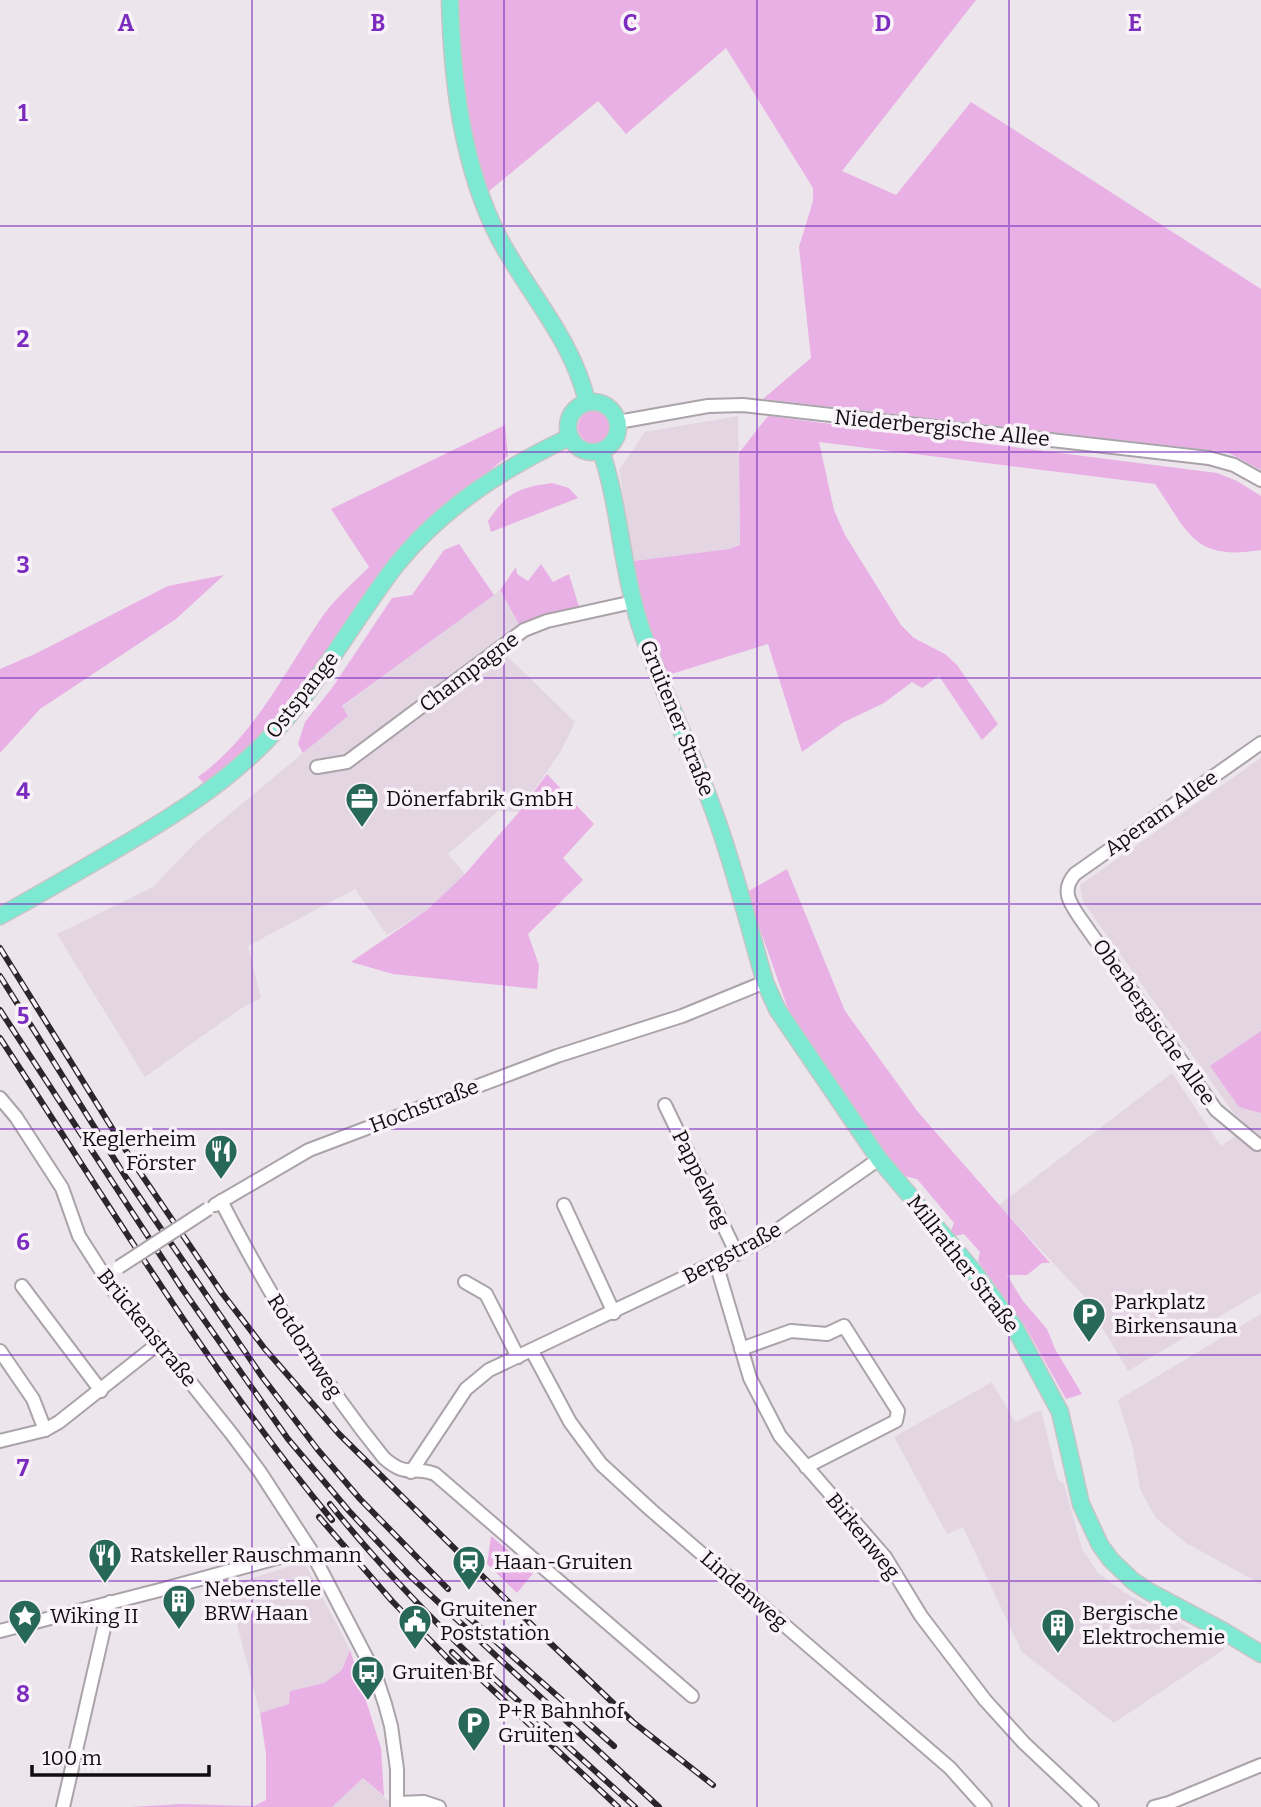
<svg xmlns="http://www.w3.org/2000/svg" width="1261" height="1807" font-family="Bitter,serif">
<rect width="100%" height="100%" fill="#ece5ec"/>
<g fill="#e3d6e2">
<polygon points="738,416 740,545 729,549 634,561 619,470 645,432"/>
<polygon points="500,590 520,626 503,638 507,656 575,722 561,751 519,812 498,811 448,854 465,874 427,910 387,935 355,889 248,946 261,998 240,1009 145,1077 57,934 153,887 197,841 348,716 342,707"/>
<polygon points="1261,758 1261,1292 1128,1371 1083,1295 999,1205 1172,1073 1221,1146 1245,1129 1083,902 1080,885"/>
<polygon points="1261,1314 1261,1584 1186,1543 1155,1517 1140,1489 1133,1448 1118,1400"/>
<polygon points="992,1382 1015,1422 1041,1410 1058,1480 1064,1484 1082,1549 1098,1573 1125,1593 1226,1648 1114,1723 1022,1652 963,1527 947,1534 894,1437"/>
<polygon points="304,1562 350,1650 342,1670 324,1683 290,1691 289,1704 260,1713 227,1586"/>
<polygon points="363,1778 395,1807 332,1807"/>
</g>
<g fill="#e9b0e5">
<polygon points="456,0 976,0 842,171 896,195 971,102 1261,289 1261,470 1227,452 763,399 811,358 799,247 813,201 813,188 726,48 626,134 598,101 488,192 461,98"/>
<circle cx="594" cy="427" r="16"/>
<path d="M768 416 1217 473 1237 481 1261 496V550C1193 561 1189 533 1155 484L819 442 834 510 845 535 901 625 914 638 945 654 957 665 998 724 982 740 939 676 922 688 912 682 884 703 844 722 802 752 768 644 665 676 640 600 634 561 729 549 740 545 739 453Z"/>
<path d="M505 425 508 456 449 502 303 687 268 728 205 785 198 777C252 738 282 677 318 623 331 602 352 584 369 567L331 509Z"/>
<path d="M552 483 569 488 578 498 491 532 488 521C508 492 517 488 552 483Z"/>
<polygon points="459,544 494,595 342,706 348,716 303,753 298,744 305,722 332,688 392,598 412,595 444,550"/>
<polygon points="541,564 553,582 569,574 579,607 543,616 520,626 500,590 516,567 517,574 528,581"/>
<polygon points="224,575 176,619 40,709 0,753 0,669 35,654 168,586"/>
<polygon points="547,774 594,824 563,858 583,880 528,934 539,965 537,989 393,974 351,962 427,910 465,874 519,812"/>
<polygon points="787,869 845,1011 918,1112 1050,1263 1042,1263 1027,1275 1007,1275 1023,1301 1047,1329 1055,1349 1082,1394 1066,1399 1025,1326 978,1261 980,1252 964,1234 955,1236 951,1231 954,1223 917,1179 904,1176 860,1119 789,1012 747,892"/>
<polygon points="1261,1031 1261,1113 1239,1107 1210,1066"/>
<polygon points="491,1536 534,1572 517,1593 487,1564"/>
<polygon points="350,1650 381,1748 384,1796 363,1778 332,1807 132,1807 181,1804 254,1806 266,1800 266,1754 260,1713 289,1704 290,1691 324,1683 342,1670"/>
</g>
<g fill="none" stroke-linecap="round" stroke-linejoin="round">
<defs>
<g id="minor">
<polyline points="618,422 708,406 743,405 1209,458 1234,465 1261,480"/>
<polyline points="317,767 347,762 524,630 547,621 633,602"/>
<polyline points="0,1098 16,1117 62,1188 79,1236 116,1294 159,1343 231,1433 260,1472 310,1549 375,1674 385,1704 391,1726 397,1769 397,1807"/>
<polyline points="665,1105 737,1254"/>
<path d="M1257 1144 1216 1110 1080 918C1069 902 1061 890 1075 874L1261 743"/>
<path d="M221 1201C268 1292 319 1378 384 1458 408 1479 412 1465 435 1474L692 1696"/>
<polyline points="215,1205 309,1150 557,1056 682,1016 765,982"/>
<polyline points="564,1205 614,1313"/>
<polyline points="716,1263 750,1378 780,1436 885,1557 921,1616 985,1700 1024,1743 1092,1807"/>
<polyline points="465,1282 486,1294 518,1357"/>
<polyline points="22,1286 101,1391"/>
<polyline points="741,1349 791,1331 827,1334 844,1326 898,1411 896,1421 806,1467"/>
<polyline points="0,1351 33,1399 45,1430"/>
<polyline points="532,1351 570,1422 601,1464 651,1510 950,1768 985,1807"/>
<polyline points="0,1441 45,1430 59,1422 159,1343"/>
<polyline points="411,1472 466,1389 489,1370 763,1240 879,1159"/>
<polyline points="0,1631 160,1590 310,1549"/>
<polyline points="397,1803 424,1802 439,1807"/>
<polyline points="63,1807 110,1602"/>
<polyline points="1154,1807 1169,1803 1261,1765"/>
</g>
<g id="major">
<path d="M450 0C452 80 462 166 499 238 528 293 573 340 587 402"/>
<circle cx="593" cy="427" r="25"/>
<path d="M601 451C620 506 621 566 639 622 659 686 690 746 713 809 734 865 748 924 765 982L777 1009 879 1159 974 1272 1015 1328 1060 1412 1081 1504 1100 1545 1111 1560 1133 1581 1148 1591 1225 1632 1261 1654"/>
<path d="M0 916C37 896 74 874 110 853 165 821 220 788 265 742 318 688 351 623 397 564 443 507 504 468 570 437"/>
</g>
</defs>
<use href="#minor" stroke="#aaa3a9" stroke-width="16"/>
<use href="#major" stroke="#c6c5c5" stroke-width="19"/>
<use href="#minor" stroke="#fff" stroke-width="12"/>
<use href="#major" stroke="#7ee9d2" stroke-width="16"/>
<defs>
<g id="rail">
<polyline points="0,948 135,1165 222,1293 265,1349 339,1434 547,1640 633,1722 713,1785"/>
<polyline points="0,976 125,1176 263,1378 318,1450 360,1499 448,1589"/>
<polyline points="0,1010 183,1290 288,1439 349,1511 409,1575 659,1807"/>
<path d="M0 1038C107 1201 208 1370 332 1520"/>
<path d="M330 1504C419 1616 529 1711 635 1807"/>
<polyline points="319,1517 392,1601 456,1667"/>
<polyline points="466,1615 614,1746"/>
<polyline points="452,1652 618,1807"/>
</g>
</defs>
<use href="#rail" stroke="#2a2629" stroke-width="6"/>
<use href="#rail" stroke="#faf2f9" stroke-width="3.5" stroke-dasharray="10" stroke-linecap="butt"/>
<defs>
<polyline id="minor-bridge" points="119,1267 208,1209"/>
</defs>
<use href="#minor-bridge" stroke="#aaa3a9" stroke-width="16" stroke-linecap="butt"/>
<use href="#minor-bridge" stroke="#fff" stroke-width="12"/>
</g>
<path fill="none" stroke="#7b2cbf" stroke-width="2" stroke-opacity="0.55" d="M252 0V1807M504 0V1807M757 0V1807M1009 0V1807M0 226H1261M0 452H1261M0 678H1261M0 904H1261M0 1129H1261M0 1355H1261M0 1581H1261"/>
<defs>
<symbol id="office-pin" viewBox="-11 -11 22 30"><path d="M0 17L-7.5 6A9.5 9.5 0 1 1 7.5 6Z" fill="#276858" stroke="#faf2f9"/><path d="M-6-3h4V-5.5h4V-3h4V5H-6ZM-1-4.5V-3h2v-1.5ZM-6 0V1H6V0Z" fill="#fff"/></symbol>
<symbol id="restaurant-pin" viewBox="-11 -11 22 30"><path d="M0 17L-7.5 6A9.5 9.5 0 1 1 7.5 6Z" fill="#276858" stroke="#faf2f9"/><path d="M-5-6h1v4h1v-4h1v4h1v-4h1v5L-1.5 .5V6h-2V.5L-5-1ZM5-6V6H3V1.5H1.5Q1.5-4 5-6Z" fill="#fff"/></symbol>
<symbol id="parking-pin" viewBox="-11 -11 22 30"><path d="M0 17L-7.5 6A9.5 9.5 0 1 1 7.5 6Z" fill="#276858" stroke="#faf2f9"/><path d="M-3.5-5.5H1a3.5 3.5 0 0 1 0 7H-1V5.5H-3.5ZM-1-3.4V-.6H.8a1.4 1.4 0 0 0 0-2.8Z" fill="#fff"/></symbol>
<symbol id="station-pin" viewBox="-11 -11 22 30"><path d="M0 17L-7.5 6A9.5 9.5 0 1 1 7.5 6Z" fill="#276858" stroke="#faf2f9"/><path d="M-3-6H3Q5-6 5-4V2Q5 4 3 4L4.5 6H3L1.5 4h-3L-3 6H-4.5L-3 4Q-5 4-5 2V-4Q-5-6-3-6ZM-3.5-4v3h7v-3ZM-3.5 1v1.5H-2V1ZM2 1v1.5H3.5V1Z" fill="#fff"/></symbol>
<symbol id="building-pin" viewBox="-11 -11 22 30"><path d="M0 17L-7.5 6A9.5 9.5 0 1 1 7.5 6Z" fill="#276858" stroke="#faf2f9"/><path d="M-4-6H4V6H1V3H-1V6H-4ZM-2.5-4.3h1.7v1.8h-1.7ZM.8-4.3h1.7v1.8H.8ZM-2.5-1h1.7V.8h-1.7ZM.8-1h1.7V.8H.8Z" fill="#fff"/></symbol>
<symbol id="sight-pin" viewBox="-11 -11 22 30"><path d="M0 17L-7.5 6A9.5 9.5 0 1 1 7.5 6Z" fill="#276858" stroke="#faf2f9"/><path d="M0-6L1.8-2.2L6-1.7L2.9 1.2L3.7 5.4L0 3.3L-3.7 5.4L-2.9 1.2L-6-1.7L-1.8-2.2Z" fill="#fff"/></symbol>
<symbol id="civic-pin" viewBox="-11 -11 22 30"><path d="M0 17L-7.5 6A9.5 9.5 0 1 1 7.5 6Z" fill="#276858" stroke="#faf2f9"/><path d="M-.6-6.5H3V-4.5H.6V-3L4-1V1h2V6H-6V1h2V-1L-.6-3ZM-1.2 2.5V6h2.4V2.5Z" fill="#fff"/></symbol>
<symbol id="bus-pin" viewBox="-11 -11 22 30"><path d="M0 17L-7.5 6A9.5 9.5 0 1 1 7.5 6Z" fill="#276858" stroke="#faf2f9"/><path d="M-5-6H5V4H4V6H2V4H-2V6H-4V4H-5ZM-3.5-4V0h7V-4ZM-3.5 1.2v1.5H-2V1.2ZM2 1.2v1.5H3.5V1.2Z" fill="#fff"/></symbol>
</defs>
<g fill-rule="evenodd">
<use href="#office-pin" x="343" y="780" width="38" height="52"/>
<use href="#restaurant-pin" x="202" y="1132" width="38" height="52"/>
<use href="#parking-pin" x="1070" y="1295" width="38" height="52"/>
<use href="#restaurant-pin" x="86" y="1536" width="38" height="52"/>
<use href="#station-pin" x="450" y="1543" width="38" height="52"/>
<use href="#building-pin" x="160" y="1582" width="38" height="52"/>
<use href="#sight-pin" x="6" y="1597" width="38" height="52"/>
<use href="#civic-pin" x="396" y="1602" width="38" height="52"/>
<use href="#building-pin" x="1039" y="1606" width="38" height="52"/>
<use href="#bus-pin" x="349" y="1653" width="38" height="52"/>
<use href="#parking-pin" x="455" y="1704" width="38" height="52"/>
</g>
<g text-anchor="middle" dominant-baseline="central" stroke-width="7" stroke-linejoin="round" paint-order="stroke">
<g font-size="21" fill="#100d0f" stroke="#faf2f9">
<text transform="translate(942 428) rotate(6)">Niederbergische Allee</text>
<text transform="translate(469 672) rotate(-37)">Champagne</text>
<text transform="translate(302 695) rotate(-52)">Ostspange</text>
<text transform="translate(677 718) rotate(68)">Gruitener Straße</text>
<text transform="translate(1161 813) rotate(-35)">Aperam Allee</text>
<text transform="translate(1154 1022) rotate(55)">Oberbergische Allee</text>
<text transform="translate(424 1106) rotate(-21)">Hochstraße</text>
<text transform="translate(701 1179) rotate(64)">Pappelweg</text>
<text transform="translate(732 1253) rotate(-28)">Bergstraße</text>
<text transform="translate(963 1264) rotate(52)">Millrather Straße</text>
<text transform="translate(147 1328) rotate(51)">Brückenstraße</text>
<text transform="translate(305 1346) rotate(57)">Rotdornweg</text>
<text transform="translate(863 1536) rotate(51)">Birkenweg</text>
<text transform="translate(744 1590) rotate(41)">Lindenweg</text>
</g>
<g font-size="21" fill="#100d0f" stroke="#faf2f9" text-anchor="start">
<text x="386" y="799">Dönerfabrik GmbH</text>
<text x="196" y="1139" text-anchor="end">Keglerheim<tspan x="196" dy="24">Förster</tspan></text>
<text x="1114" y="1302">Parkplatz<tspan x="1114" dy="24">Birkensauna</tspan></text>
<text x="130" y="1555">Ratskeller Rauschmann</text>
<text x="494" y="1562">Haan-Gruiten</text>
<text x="204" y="1589">Nebenstelle<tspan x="204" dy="24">BRW Haan</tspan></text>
<text x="440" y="1609">Gruitener<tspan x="440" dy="24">Poststation</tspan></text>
<text x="1082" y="1613">Bergische<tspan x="1082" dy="24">Elektrochemie</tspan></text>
<text x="50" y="1616">Wiking II</text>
<text x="392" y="1672">Gruiten Bf</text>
<text x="498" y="1711">P+R Bahnhof<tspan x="498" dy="24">Gruiten</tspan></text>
</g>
</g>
<g font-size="23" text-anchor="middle" font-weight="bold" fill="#7b2cbf" stroke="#faf2f9" stroke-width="7" stroke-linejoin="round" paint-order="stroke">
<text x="126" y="31">A</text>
<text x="378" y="31">B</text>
<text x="630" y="31">C</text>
<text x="883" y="31">D</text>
<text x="1135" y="31">E</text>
<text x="23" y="121">1</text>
<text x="23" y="347">2</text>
<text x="23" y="573">3</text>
<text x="23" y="799">4</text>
<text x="23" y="1024">5</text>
<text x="23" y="1250">6</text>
<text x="23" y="1476">7</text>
<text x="23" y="1702">8</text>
</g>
<path d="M32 1765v10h177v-10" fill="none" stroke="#100d0f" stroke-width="3.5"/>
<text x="42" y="1765" font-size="21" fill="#100d0f" stroke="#faf2f9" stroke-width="5" paint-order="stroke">100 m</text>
</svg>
